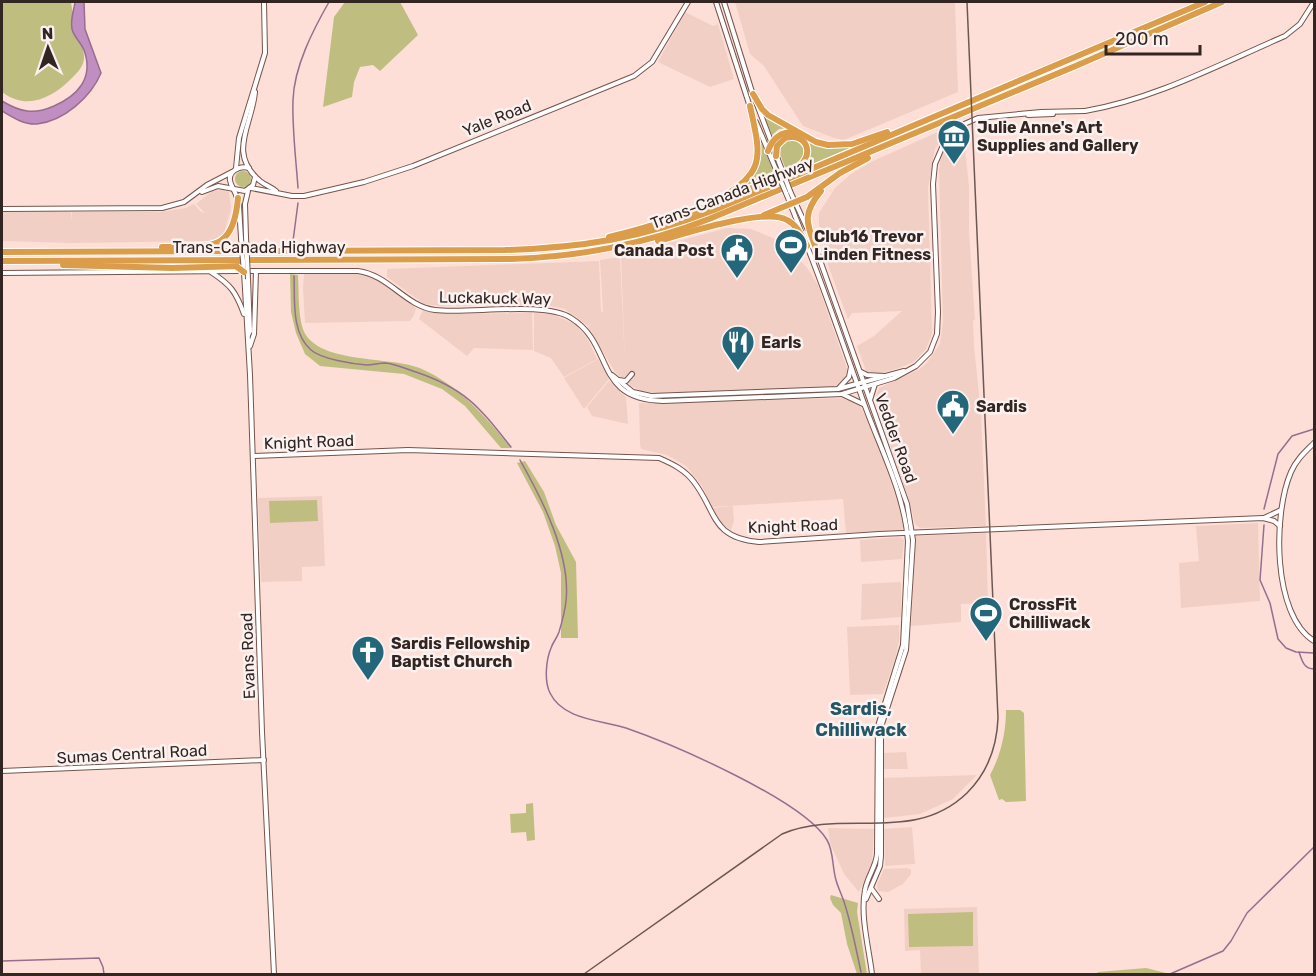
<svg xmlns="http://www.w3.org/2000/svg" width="1316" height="976" font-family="Rubik,sans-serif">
<rect width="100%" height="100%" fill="#fddfd7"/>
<g fill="#f2cfc5">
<polygon points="735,2 955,2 958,92 844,140 834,138 803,126 764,66 750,54"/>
<polygon points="685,12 713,26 718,24 734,79 710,87 658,62"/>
<polygon points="963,130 969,186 969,232 975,320 973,320 974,346 981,414 986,526 920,528 915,524 910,503 881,419 876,396 879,388 918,370 927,363 940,344 943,321 939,170 941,157 949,141"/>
<polygon points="938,132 947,133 935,149 928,188 932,334 926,349 914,362 896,369 875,375 869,374 866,371 857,346 874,336 902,311 852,313 848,319 828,265 826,251 819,226 819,213 835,188 851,174 873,161"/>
<polygon points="222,190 229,192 231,208 224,233 212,241 211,238 211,241 71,243 2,241 2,212 71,212 71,221 72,212 160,212 186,208 194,204 201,212 209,213 204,212 196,204 212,191"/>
<polygon points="727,228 751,229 785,243 808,269 818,285 849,374 843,383 832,387 657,393 641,391 630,385 626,376 621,378 615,372 588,327 592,322 588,326 565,309 546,305 440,306 424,304 387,277 387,269 599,261 601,311 603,313 600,260 620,257 625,363 621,256"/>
<polygon points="304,274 360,274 375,278 414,306 416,309 414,315 410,321 305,323 303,288"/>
<polygon points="423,310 453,314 532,313 533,350 474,348 467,356 419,319"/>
<polygon points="534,313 552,314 575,324 587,338 597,359 564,377 551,358 534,351"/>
<polygon points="598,359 609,379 584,409 564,378"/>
<polygon points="609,381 626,397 628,424 592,416 587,407"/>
<polygon points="841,398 858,403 867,418 884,462 900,510 904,526 902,530 846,533 843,499 712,507 702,486 686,466 667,455 641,449 640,444 639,403"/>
<polygon points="322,496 325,566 302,567 302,581 261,582 258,498"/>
<polygon points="733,506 734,521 731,530 722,524 712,508"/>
<polygon points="1258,523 1260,601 1181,608 1179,563 1199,561 1196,526"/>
<polygon points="986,533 988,603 961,604 961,622 911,626 916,536"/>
<polygon points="899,537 904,540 902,559 861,562 860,540"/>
<polygon points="901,582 901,617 861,620 862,584"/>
<polygon points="899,625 899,641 895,659 883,694 850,695 847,627"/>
<polygon points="906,752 908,769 884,769 884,753"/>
<polygon points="977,775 953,799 920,814 884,818 883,778"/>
<polygon points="912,827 915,864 885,866 884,829"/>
<polygon points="828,828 874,829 872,864 859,892 844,874 830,843"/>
<polygon points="907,868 911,870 911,874 903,884 888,892 878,891 877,885 884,869"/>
<polygon points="977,907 979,974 921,974 920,950 905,951 904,909"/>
</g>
<g fill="#c0bd81">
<path d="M2 2H71L72 9C75 22 85 46 84 59 83 67 77 73 72 78 52 98 27 111 2 92Z"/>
<polygon points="345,2 400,2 418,35 380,71 373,65 360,67 354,82 352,97 323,107 334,17"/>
<polygon points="763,114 764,114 789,128 779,129 772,135"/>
<path d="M790 139C799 140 804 144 804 154L802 159 786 170 779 151 781 144Z"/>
<polygon points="803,139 816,143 859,144 792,173 806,162"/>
<polygon points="761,142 775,175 729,198 743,187 754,174"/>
<circle cx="243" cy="179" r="8"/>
<path d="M290 274 298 275C299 292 298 310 302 326 312 366 392 355 422 369 458 385 486 417 511 448H501L465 406 442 389 404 374 320 366 305 354 296 333 291 312Z"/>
<polygon points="525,461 544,492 556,525 576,562 578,638 561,638 561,573 555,546 543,512 517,463"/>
<polygon points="317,500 318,521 270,523 269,501"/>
<path d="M1006 710H1020L1024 713 1026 801 1006 802 1002 799 999 800 990 775C1001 755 1006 732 1006 710Z"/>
<polygon points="533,803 535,840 527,841 526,832 511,833 510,814 526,813 526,804"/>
<polygon points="831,895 858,903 857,912 867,974 857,974 847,944 841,913 833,905 830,898"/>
<polygon points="973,912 973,946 909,947 908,914"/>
<polygon points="1146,968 1170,974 1096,974 1098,972"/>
</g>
<path fill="#c08ec0" stroke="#966e90" stroke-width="1.5" d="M75 2H84L85 29 101 73C91 97 64 121 37 124 24 125 12 117 2 111V101C20 112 34 115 54 106 77 96 93 79 85 53 83 44 74 38 72 29 70 19 74 11 75 2Z"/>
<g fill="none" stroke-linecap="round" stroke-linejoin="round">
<g stroke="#966e90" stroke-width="1.5">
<path d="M298 188C296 159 292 129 293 100 294 67 313 30 329 2"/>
<polyline points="293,241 298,203"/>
<path d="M294 276C295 299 291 333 311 350 321 359 353 364 367 365 373 365 379 363 385 363 396 364 406 369 416 372 466 389 479 407 511 447"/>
<path d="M520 460C542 499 571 555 566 601 565 611 562 622 559 632 557 638 553 642 551 648 546 660 544 681 550 693 563 720 601 720 626 728 672 744 803 800 827 840 834 852 832 867 836 880 838 888 843 897 845 905 852 927 856 949 861 972"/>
<polyline points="1264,509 1278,454 1292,436 1314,429"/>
<polyline points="1264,525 1260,580 1270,603 1278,639 1286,648 1296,652 1314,653"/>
<path d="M1299 652C1302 661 1304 669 1314 669"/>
<polyline points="2,961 99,958 103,967 104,974"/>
<polyline points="1170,974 1223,951 1231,941 1247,913 1314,847"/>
</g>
<defs>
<g id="tertiary">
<path d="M255 92C252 126 227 153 260 181 265 185 271 187 276 191"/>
<path d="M1085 111C1155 99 1220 64 1285 36L1300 24 1314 2"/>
<polyline points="1028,115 1053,114"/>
<polyline points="236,168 239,138 265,53 264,2"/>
<polyline points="251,188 292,196 304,196 364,182 413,166 634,76 652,62 688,2"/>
<polyline points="202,192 218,186 245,191 253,185 255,177"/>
<path d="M237 198C236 193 233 189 231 184 226 172 239 165 249 168"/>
<polyline points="239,205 241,238"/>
<polyline points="2,209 162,208 184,202 207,185 232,172"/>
<polyline points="246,237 245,204 248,191"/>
<path d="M251 271H358C389 275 405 306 435 310 469 314 545 301 571 318 615 345 593 400 663 401L842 394 894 378 916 366 930 352 937 334 938 312 933 184 935 164 944 143 962 125 978 118 1041 112 1084 111"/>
<path d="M211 272C231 285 236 292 244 314"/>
<polyline points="244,272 250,375 262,732 274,974"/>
<polyline points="2,273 237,271"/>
<polyline points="248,279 250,331 248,335"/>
<polyline points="250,346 254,334 256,271"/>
<polyline points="612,375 633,392 651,396 838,389 904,371"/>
<polyline points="618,380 626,381 632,374"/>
<path d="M254 456 408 450 659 458C673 464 685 470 694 482 717 512 711 538 759 542L879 534 1263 518 1274 521 1280 526"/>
<polyline points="1264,518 1281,510"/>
<polyline points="2,771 264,760"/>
</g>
<g id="secondary">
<polyline points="716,2 750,107"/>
<polyline points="724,2 753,95"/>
<polyline points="756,102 782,170"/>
<polyline points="756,122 777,172"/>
<polyline points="790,191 807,228"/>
<polyline points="786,193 801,231"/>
<path d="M807 246C828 299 846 353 865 406 881 450 904 493 908 541L903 645 878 726 877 854C876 867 867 877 865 890 860 916 869 948 872 974"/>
<polyline points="816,249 907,504 913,540 906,650 881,727 881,856 880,866 866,899"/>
<polyline points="861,372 867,375 884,376"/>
<polyline points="838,389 849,377 851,367"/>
<polyline points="842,394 863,404"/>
<polyline points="870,400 875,384"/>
<path d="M1314 443C1305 452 1296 460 1291 472 1273 513 1272 615 1314 641"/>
<polyline points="871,888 879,899"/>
</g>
<g id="motorway">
<polyline points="753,94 762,109 768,115 816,142 828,145 852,144 887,132"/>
<path d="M768 151C773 137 783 130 798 133"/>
<path d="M717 200C767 172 761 157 750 106"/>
<polyline points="764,215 807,197 840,173 868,158"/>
<path d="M609 237C659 225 707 208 754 187 768 181 784 176 797 168 815 156 808 132 785 138L777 146 776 156"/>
<path d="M658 241C684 234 765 207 787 220 797 225 802 236 807 246"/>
<path d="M162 247C209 245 233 255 238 198"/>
<path d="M817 251C807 224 801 215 821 191"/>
<path d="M2 252 505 250C580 248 643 238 714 210L1205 2"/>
<path d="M2 261 511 259C580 257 645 244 709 219L1078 65 1222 2"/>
<polyline points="63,265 172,268 241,266"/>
</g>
</defs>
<use href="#tertiary" stroke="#74554d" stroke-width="6"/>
<use href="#secondary" stroke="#74554d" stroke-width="6"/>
<use href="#motorway" stroke="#fff" stroke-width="8"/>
<use href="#tertiary" stroke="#fff" stroke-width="4"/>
<use href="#secondary" stroke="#fff" stroke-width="4"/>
<use href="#motorway" stroke="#dc9d4a" stroke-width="6"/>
<path stroke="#6b5853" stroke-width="1.5" d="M584 974 782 834C844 808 913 845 967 793 987 773 997 746 998 718L967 2"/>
<defs>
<g id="tertiary-bridge">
<polyline points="246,237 248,279"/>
<polyline points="241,238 244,272"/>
</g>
<g id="secondary-bridge">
<polyline points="782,170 790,191"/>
<polyline points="777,172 786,193"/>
</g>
<polyline id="motorway-bridge" points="237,267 244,272"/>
</defs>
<use href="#tertiary-bridge" stroke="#74554d" stroke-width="6" stroke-linecap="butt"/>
<use href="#secondary-bridge" stroke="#74554d" stroke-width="6" stroke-linecap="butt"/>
<use href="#motorway-bridge" stroke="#fff" stroke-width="8" stroke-linecap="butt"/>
<use href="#tertiary-bridge" stroke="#fff" stroke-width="4"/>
<use href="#secondary-bridge" stroke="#fff" stroke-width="4"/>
<use href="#motorway-bridge" stroke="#dc9d4a" stroke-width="6"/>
</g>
<defs>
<symbol id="museum-pin" viewBox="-11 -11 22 30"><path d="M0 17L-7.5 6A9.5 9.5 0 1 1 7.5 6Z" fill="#24667a" stroke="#faf2f0"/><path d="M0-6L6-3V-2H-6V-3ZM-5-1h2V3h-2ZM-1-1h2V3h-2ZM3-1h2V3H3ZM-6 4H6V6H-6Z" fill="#fff"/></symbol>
<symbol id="stadium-pin" viewBox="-11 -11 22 30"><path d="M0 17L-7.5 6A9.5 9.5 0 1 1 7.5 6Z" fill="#24667a" stroke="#faf2f0"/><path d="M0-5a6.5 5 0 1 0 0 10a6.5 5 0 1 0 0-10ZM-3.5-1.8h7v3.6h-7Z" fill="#fff"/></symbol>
<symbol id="civic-pin" viewBox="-11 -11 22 30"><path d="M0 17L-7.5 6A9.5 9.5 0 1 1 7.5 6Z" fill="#24667a" stroke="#faf2f0"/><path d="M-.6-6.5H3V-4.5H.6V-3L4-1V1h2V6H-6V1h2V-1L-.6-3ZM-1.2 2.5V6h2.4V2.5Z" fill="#fff"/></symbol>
<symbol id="restaurant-pin" viewBox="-11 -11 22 30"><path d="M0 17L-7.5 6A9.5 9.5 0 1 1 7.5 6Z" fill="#24667a" stroke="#faf2f0"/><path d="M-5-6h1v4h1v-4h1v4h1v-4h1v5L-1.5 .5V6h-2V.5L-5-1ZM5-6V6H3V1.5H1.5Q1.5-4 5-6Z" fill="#fff"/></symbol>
<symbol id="church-pin" viewBox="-11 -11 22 30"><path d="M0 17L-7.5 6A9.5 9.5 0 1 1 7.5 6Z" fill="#24667a" stroke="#faf2f0"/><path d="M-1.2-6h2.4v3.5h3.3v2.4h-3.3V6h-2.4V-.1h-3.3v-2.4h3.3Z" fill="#fff"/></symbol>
</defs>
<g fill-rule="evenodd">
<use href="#museum-pin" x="935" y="117" width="38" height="52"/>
<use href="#stadium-pin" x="772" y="226" width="38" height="52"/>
<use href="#civic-pin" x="718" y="231" width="38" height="52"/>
<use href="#restaurant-pin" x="719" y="323" width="38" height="52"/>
<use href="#civic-pin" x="934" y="387" width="38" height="52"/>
<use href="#stadium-pin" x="967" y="594" width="38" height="52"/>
<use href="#church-pin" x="349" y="633" width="38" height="52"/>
</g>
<g text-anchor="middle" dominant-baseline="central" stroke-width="5" stroke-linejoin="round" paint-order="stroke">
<g font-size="16" fill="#332521" stroke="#faf2f0">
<text transform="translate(497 118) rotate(-22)">Yale Road</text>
<text transform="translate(732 193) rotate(-21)">Trans-Canada Highway</text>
<text x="259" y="247">Trans-Canada Highway</text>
<text transform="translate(495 298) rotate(1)">Luckakuck Way</text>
<text transform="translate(896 438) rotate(70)">Vedder Road</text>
<text transform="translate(309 442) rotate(-2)">Knight Road</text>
<text transform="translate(793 526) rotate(-2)">Knight Road</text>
<text transform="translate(248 656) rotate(-92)">Evans Road</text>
<text transform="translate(132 754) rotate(-3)">Sumas Central Road</text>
</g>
<g font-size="16" font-weight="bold" fill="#332521" stroke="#faf2f0" text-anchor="start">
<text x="977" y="127">Julie Anne's Art<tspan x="977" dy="18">Supplies and Gallery</tspan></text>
<text x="814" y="236">Club16 Trevor<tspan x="814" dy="18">Linden Fitness</tspan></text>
<text x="714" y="250" text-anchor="end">Canada Post</text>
<text x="761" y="342">Earls</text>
<text x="976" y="406">Sardis</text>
<text x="1009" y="604">CrossFit<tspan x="1009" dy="18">Chilliwack</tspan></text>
<text x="391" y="643">Sardis Fellowship<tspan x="391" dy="18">Baptist Church</tspan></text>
</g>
<g font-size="18" font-weight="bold" fill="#235666" stroke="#faf2f0">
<text x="861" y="709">Sardis,<tspan x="861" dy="21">Chilliwack</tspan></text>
</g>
</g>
<rect width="1316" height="976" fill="none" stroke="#332521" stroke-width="6"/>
<g transform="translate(48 48) rotate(358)" stroke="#faf2f0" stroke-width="4.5" paint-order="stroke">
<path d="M0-4.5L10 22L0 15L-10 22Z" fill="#332521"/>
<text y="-9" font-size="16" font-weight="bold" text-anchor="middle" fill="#332521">N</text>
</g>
<path d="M1106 45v9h94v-9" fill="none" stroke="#332521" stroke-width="3"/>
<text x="1115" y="45" font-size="18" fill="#332521" stroke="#faf2f0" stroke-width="4.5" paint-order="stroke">200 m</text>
</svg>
